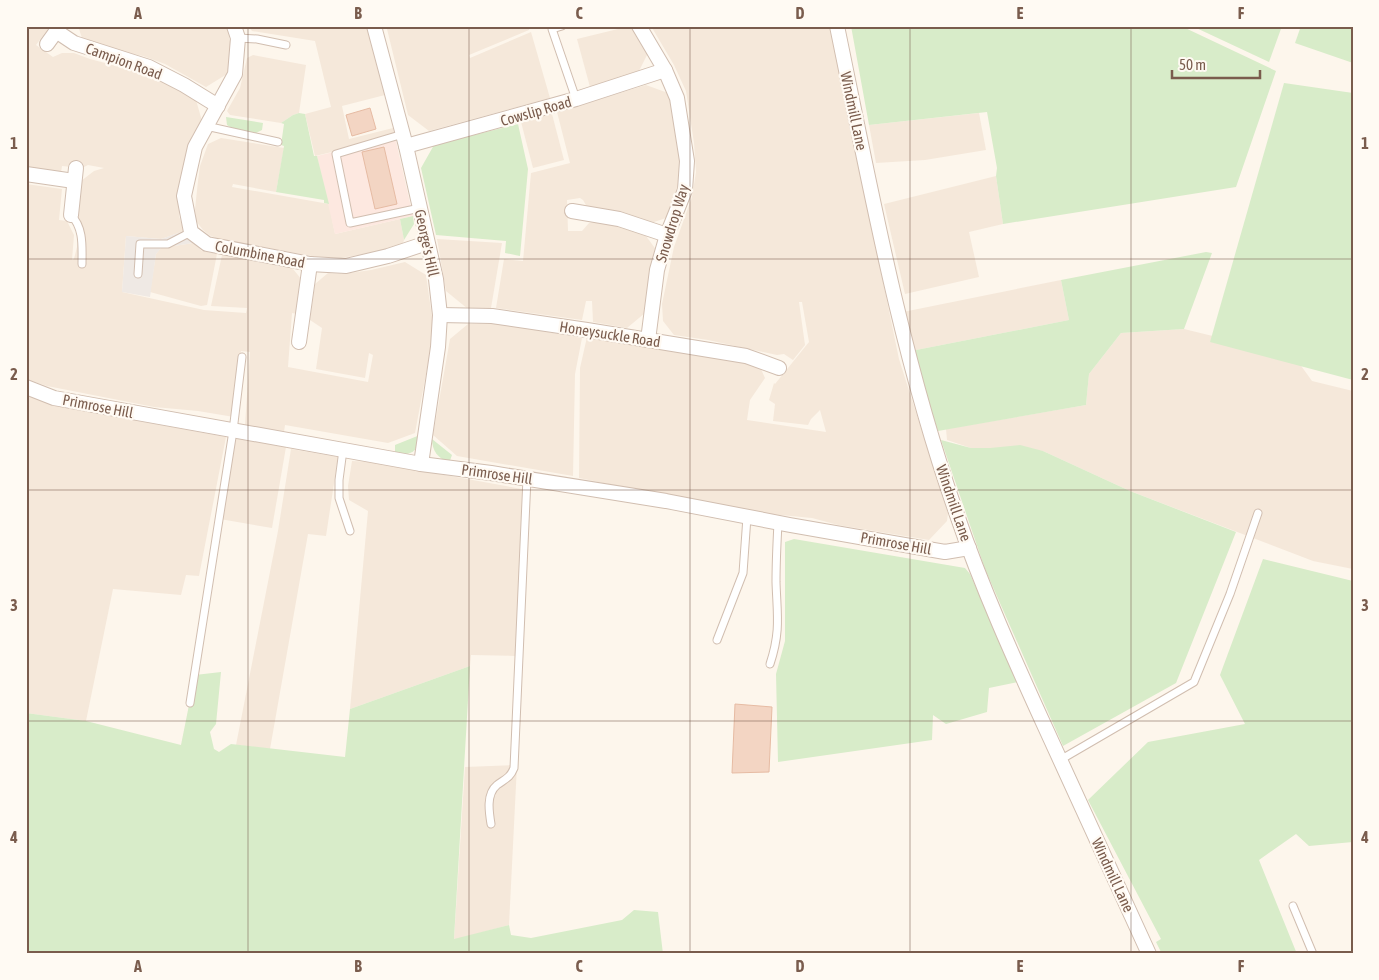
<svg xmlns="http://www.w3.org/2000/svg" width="1379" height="980" font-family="'Asap Condensed',sans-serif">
<rect width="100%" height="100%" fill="#fdf6ec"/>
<g fill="#f5e8da">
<polygon points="26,26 50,26 36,45 53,57 62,53 74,53 90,59 146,74 159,78 196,100 202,121 192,136 186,155 181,185 179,216 184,231 161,239 126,236 122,292 204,310 246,313 247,308 211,306 222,255 293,269 302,280 297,314 292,313 288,367 368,382 373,355 369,353 365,378 316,369 322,328 310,320 315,284 328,273 343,274 371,270 405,262 426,275 434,331 415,433 388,443 285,425 284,432 245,425 250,352 241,351 237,369 234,417 198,411 154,407 47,386 26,379 26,184 62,189 59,220 67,221 74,235 72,260 74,259 78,243 84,242 74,223 81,181 94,171 104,168 88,165 82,168 62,166 61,173 26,169"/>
<polygon points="78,26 227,26 232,52 227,74 206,87 165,64 143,56 119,51 82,38"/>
<polygon points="248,26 369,26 385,95 342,106 349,139 393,128 395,137 315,156 305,114 331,107 315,41 252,31"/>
<polygon points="395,26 530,26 529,30 469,55 470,58 531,32 550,98 429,131 408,115 387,29"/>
<polygon points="651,26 830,26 899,359 948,513 947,521 929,540 838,525 812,518 739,511 579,478 580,368 587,337 754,363 760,367 765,378 750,400 747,420 826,432 820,410 811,419 808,425 773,421 775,404 769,400 774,383 775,384 809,342 802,302 799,302 805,345 793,360 784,354 777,355 708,340 674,335 663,321 662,304 674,247 692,197 696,172 694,143 686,91 674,65"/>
<polygon points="622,28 635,29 648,53 638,73 590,87 577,39"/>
<polygon points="253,55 306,65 299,113 293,115 281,123 230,115 227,111 240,88 247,58"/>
<polygon points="646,85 668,93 677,127 681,171 676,199 669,217 651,223 641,218 615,212 587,207 583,200 580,198 567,200 568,231 582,231 589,223 594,222 616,226 646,236 657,251 645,313 627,328 593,322 592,301 586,301 582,320 496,308 504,259 523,261 531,173 570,163 557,112"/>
<polygon points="979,113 986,150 925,160 876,163 869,125"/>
<polygon points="552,114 564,160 533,168 521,122"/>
<polygon points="221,138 284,148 276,192 233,184 232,187 329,204 335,234 400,219 404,240 402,246 370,253 341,258 317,257 218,239 209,235 203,230 196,221 195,209 198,181 200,166 208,144"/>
<polygon points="996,176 1003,224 969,232 979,277 905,294 884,204"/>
<polygon points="437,239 502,243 491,308 468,309 446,291"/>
<polygon points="193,243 202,251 217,254 207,305 201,306 150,292 156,254 161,248"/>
<polygon points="1061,280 1069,320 911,351 903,312"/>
<polygon points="468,324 503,324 582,338 575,374 573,476 457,456 433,435 450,339"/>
<polygon points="1184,329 1294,356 1312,381 1353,391 1353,569 1313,561 1130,491 1043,451 971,448 947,440 946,429 1086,405 1089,374 1121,333"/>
<polygon points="26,394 57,406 226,437 199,576 186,575 181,595 113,589 86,721 26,713"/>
<polygon points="233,438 286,447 272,528 220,519"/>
<polygon points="291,449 338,457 326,536 308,534 270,749 236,745 278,531"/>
<polygon points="352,461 373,462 522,489 516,656 471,655 470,666 350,709 368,511 349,500 348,486"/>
<polygon points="517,765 509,925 454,940 465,767"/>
</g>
<polygon fill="#fde8e0" points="395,137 413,216 335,234 317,156"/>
<polygon fill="#efe9e4" points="184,231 193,243 161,248 156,254 150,297 122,292 126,236 161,239"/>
<g fill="#d8ecc9">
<polygon points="851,26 1181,26 1276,71 1236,187 1003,224 996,176 997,168 987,112 869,125"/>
<polygon points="1192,26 1282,26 1269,62"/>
<polygon points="1301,26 1353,26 1353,63 1295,43"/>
<polygon points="1284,83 1353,93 1353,380 1210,342"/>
<polygon points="299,113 305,114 314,156 317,156 329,204 324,203 324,200 276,192 284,146 281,145 284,124 281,123 293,115"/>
<polygon points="226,117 263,123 262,130 256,133 233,129 227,125"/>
<polygon points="518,124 528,169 520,256 505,253 506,241 436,235 421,168 434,145"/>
<polygon points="413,216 414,224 404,240 400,219"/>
<polygon points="1206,252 1212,253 1184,329 1121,333 1089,374 1086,405 938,431 911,351 1069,320 1061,280"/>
<path d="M420 435C417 452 413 456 395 453V445Z"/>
<path d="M432 439 452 455 449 463C438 458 432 451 432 439Z"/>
<polygon points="941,440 971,448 990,448 1020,445 1043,451 1130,491 1236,532 1176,683 1063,746 985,569"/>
<polygon points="794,539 965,568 970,574 1018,682 989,688 987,712 946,724 933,715 932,740 778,762 776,674 785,641 785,542"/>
<polygon points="1263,559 1353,581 1353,842 1309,846 1296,834 1259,860 1297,954 1162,954 1156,942 1161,939 1088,800 1148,742 1245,724 1220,675"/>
<polygon points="470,666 454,939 509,925 511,935 531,938 622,920 634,910 658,912 663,954 26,954 26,713 86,721 181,745 195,675 221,672 216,724 210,732 214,749 219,752 231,744 345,757 350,709"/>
</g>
<g fill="#f3d5c3" stroke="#e6bba3">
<polygon points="370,108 376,129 352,136 346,115"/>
<polygon points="384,147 397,204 375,209 362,152"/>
<polygon points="735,704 772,707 769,772 732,773"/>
</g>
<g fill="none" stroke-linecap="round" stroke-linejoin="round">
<defs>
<g id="lane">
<polyline points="562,26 552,29 576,99"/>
<polyline points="238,38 257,39 286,45"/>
<polyline points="206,126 278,142"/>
<polyline points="403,134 336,154 350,223 420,208"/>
<path d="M71 215C84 228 82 247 82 264"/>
<polyline points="138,274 140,244 168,244 191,232"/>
<polyline points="343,450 339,480 339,498 350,531"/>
<polyline points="717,640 743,573 747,517"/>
<path d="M770 664C781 631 777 614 776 582 776 562 777 542 778 523"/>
<polyline points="190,703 233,431 242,357"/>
<polyline points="1060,760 1194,682 1230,594 1258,513"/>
<path d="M491 824C489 812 486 794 497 785 505 779 510 778 514 768L527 478"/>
<polyline points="1293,906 1313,954"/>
</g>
<g id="street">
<polyline points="234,26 238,38 235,74 195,147 184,196 191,232 207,244 310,264 346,266 388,256 427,243"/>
<polyline points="374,26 406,146 436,279 440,315 438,347 421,464"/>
<polyline points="639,26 665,70 677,98 687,161 685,190 667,235 657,270 648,340"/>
<path d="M837 26C871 191 901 356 957 515 982 588 1014 659 1046 729 1081 804 1115 879 1149 954"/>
<polyline points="56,31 74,43 149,67 184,85 218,106"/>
<polyline points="47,44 60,26"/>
<polyline points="406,146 576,99 665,70"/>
<polyline points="26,174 74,181"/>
<polyline points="572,211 619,219 667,235"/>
<polyline points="71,215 76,168"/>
<polyline points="440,315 492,316 587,330 746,356 779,368"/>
<polyline points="299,342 310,264"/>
<polyline points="26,387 54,398 421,464 491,473 666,501 790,525 945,552 969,548"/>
</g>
</defs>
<use href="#lane" stroke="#d1beb0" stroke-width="9"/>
<use href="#street" stroke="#d1beb0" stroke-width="16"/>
<use href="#lane" stroke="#fff" stroke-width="7"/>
<use href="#street" stroke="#fff" stroke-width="14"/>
</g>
<path fill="none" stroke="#7a5c4d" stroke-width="1" stroke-opacity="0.55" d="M248 26V954M469 26V954M690 26V954M910 26V954M1131 26V954M26 259H1353M26 490H1353M26 721H1353"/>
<g text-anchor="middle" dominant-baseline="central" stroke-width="4.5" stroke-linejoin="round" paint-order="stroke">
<g font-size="15" fill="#7a5c4d" stroke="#fffaf3">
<text transform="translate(124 61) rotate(20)">Campion Road</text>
<text transform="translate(536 111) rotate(-16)">Cowslip Road</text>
<text transform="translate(854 111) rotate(78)">Windmill Lane</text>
<text transform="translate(672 223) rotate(-73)">Snowdrop Way</text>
<text transform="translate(427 243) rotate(78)">George's Hill</text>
<text transform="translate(260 254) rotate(11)">Columbine Road</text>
<text transform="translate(610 334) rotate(9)">Honeysuckle Road</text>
<text transform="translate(98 406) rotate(11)">Primrose Hill</text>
<text transform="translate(497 474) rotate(8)">Primrose Hill</text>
<text transform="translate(954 503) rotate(71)">Windmill Lane</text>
<text transform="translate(896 543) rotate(10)">Primrose Hill</text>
<text transform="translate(1113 875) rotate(65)">Windmill Lane</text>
</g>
</g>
<rect width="1379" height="980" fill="none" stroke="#fffaf3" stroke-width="55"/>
<path d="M1172 70v8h88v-8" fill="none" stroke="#7a5c4d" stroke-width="2.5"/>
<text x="1179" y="70" font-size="15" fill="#7a5c4d" stroke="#fffaf3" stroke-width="4" paint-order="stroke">50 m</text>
<rect x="28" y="28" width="1324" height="924" fill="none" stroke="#7a5c4d" stroke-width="2"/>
<g font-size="16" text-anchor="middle" font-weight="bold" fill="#7a5c4d">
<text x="138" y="19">A</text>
<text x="358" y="19">B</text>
<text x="579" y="19">C</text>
<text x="800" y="19">D</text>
<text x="1020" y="19">E</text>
<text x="1241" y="19">F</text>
<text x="14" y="149">1</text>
<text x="1365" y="149">1</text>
<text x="14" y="380">2</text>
<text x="1365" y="380">2</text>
<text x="14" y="611">3</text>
<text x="1365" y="611">3</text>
<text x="14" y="843">4</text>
<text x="1365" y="843">4</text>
<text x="138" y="972">A</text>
<text x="358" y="972">B</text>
<text x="579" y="972">C</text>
<text x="800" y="972">D</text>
<text x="1020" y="972">E</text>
<text x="1241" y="972">F</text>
</g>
</svg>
